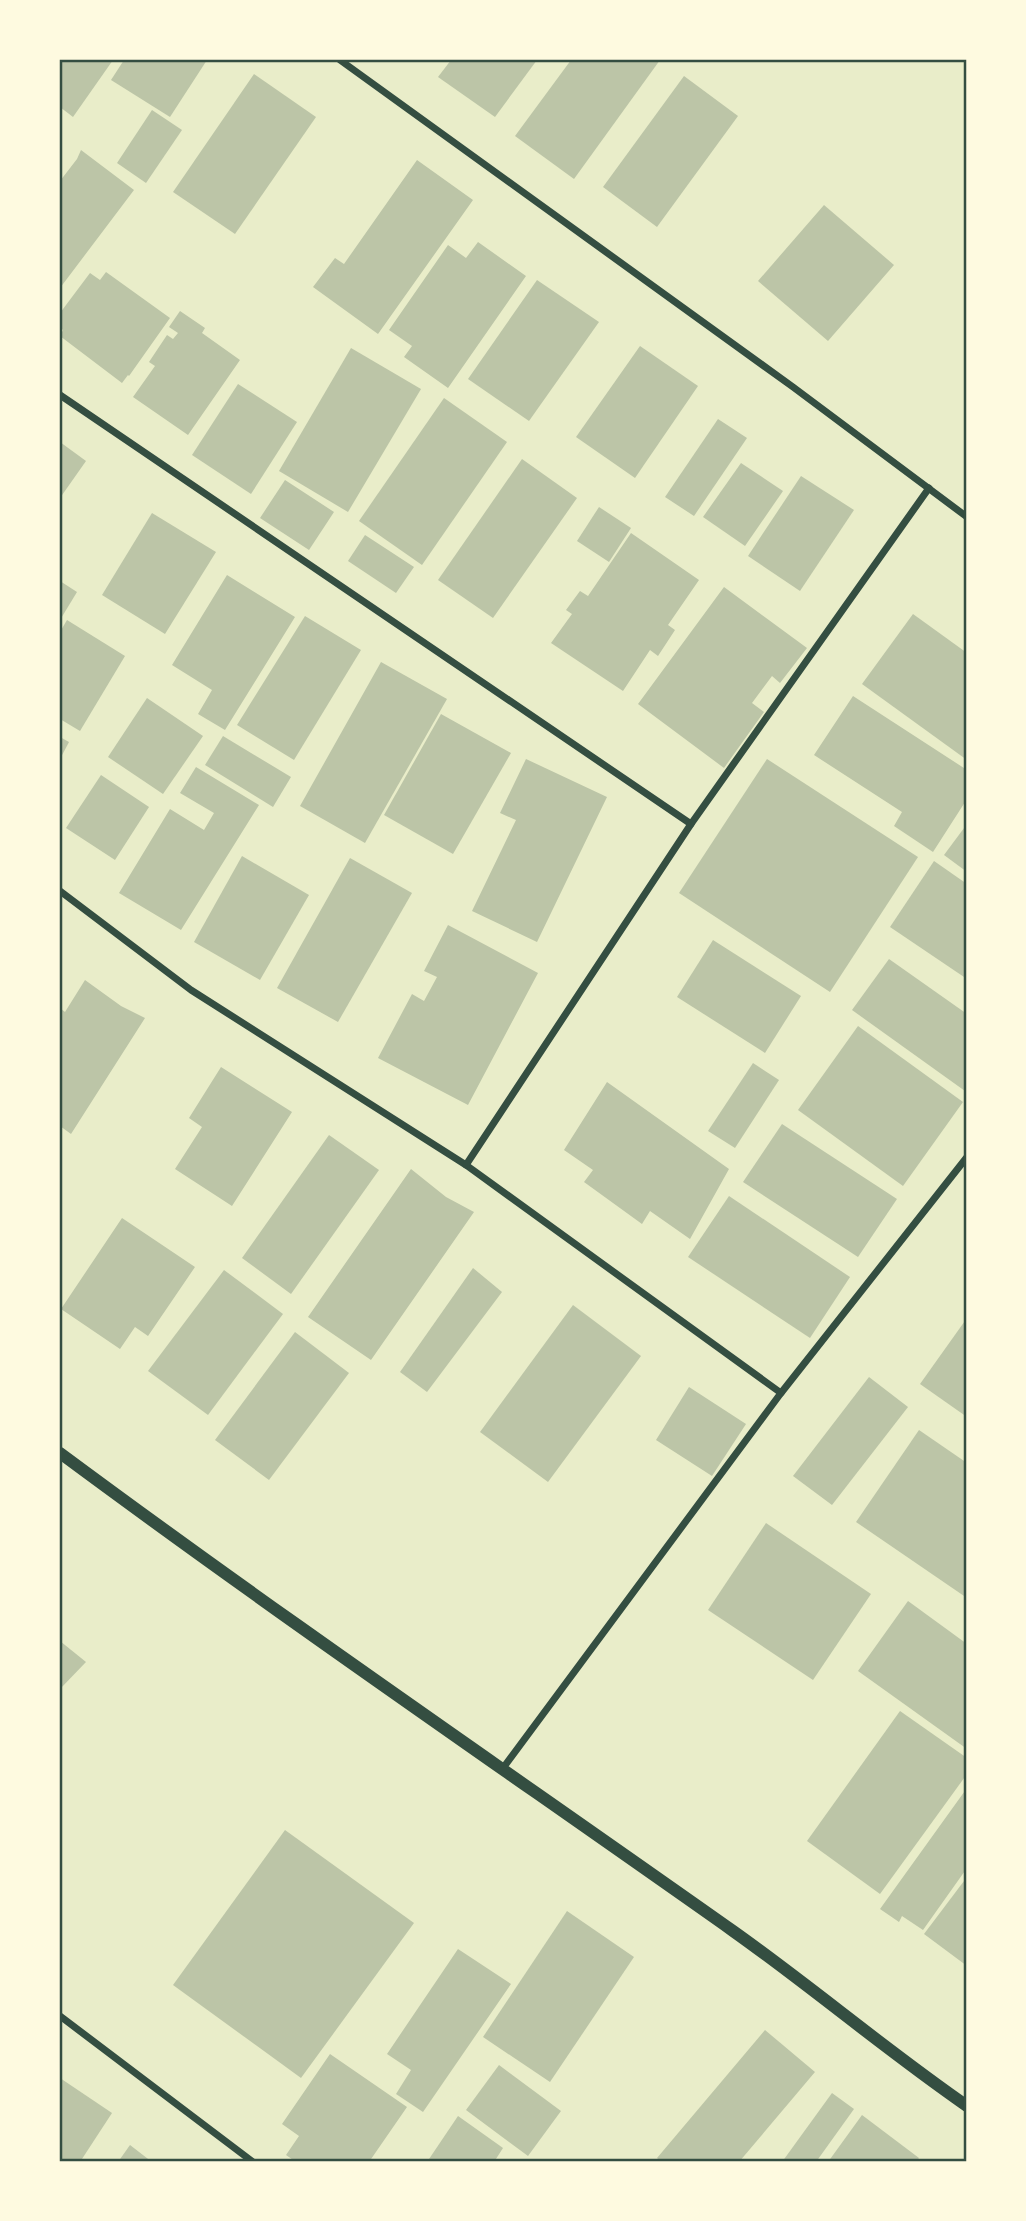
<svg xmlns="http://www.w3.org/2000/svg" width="1026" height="2221" font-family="'PT Sans',sans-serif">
<rect width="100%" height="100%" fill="#e9edc9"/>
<g fill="#bcc5a7">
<polygon points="60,60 113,60 73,117 60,107"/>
<polygon points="124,60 207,60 170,117 111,80"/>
<polygon points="451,60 537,60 495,117 438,77"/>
<polygon points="571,60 660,60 574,179 515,136"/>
<polygon points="254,74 316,117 235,234 173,192"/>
<polygon points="684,76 738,116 657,227 603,187"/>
<polygon points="152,110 182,130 146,183 117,163"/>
<polygon points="81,150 134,190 60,288 60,181 77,159"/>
<polygon points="417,160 473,200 378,334 313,287 335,258 344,264"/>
<polygon points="824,205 894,265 828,341 758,281"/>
<polygon points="478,242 526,276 448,388 404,357 412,346 389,330 448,245 466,258"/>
<polygon points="106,272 170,318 129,376 128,375 122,383 60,336 63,330 60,327 60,313 90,273 100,280"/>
<polygon points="537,280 599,322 529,421 468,379"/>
<polygon points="180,311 205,328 202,333 240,360 188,435 133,397 155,366 149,362 167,335 173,339 178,333 169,327"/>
<polygon points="640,346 698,386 635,478 576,437"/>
<polygon points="351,348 421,389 348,512 279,471"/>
<polygon points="238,384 297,422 251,494 192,455"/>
<polygon points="444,398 507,442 422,565 359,521"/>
<polygon points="718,419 747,438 694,516 665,497"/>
<polygon points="60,442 86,461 60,498"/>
<polygon points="522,459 577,498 493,618 438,580"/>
<polygon points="741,463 783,491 745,546 703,517"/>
<polygon points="801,476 854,510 800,591 748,556"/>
<polygon points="285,480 334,512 309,550 260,518"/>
<polygon points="599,507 631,528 609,562 577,541"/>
<polygon points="152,513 216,552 165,634 102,595"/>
<polygon points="631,533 699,580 668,625 675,630 658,656 650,650 623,691 551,643 572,614 566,610 580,591 588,596"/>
<polygon points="365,535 414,567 396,593 348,561"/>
<polygon points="227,575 295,617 225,730 198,714 212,690 172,665"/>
<polygon points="60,581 77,592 60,620"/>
<polygon points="724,587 807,648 780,683 772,676 752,703 764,712 724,768 638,704"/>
<polygon points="913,614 967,653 967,760 862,684"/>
<polygon points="305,616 361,650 294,760 237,725"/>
<polygon points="67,620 125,656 80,731 60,719 60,632"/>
<polygon points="381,662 447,699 365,843 300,806"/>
<polygon points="853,696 967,770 967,799 933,852 894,826 902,812 814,755"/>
<polygon points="147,698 203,736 163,794 108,757"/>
<polygon points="441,714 511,753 453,854 384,815"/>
<polygon points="223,736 291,777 273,807 205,765"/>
<polygon points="60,737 69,742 60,759"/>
<polygon points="526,759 607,797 537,942 472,911 516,820 500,813"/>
<polygon points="767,759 918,857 830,992 679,893"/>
<polygon points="196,767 259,805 181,930 119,893 170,809 204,830 214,813 180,793"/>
<polygon points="101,775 149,807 115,860 66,828"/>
<polygon points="967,824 967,872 944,855"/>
<polygon points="242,856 309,895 260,980 194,942"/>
<polygon points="350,858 412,893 338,1022 277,988"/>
<polygon points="934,861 967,884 967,979 890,927"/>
<polygon points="448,925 538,973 468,1105 378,1058 412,994 424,1001 437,977 424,971"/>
<polygon points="713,940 801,996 765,1053 677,997"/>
<polygon points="889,959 967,1014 965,1091 852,1010"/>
<polygon points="85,980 121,1006 145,1018 71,1134 60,1126 60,1008 65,1012"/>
<polygon points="858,1026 963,1102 903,1186 798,1110"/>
<polygon points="753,1063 779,1080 735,1148 708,1131"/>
<polygon points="221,1067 292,1112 232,1206 175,1169 202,1127 189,1118"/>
<polygon points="607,1082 729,1169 690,1239 650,1211 642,1224 584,1182 593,1170 564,1150"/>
<polygon points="782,1124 897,1199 858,1257 743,1182"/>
<polygon points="329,1135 379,1170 291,1294 242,1258"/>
<polygon points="411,1169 446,1197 474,1212 371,1360 308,1317"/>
<polygon points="729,1196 850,1277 810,1338 688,1257"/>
<polygon points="122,1218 195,1267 148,1336 135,1327 120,1349 61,1309"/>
<polygon points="473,1268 502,1292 427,1392 400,1372"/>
<polygon points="224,1270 283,1314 208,1415 148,1371"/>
<polygon points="573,1305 641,1356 548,1482 480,1432"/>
<polygon points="967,1318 967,1417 920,1384"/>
<polygon points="295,1332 349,1373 269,1480 215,1440"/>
<polygon points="869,1377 908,1407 832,1505 793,1476"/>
<polygon points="689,1387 746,1424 712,1476 656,1440"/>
<polygon points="919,1430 967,1463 967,1598 856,1522"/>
<polygon points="766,1523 871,1594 813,1680 708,1610"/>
<polygon points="908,1601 967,1644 967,1749 858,1671"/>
<polygon points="60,1641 86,1662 60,1689"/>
<polygon points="900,1711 967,1758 967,1774 880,1894 807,1841"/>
<polygon points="967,1788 967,1868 923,1930 902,1916 899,1922 880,1909"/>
<polygon points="285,1830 414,1923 301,2078 173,1985"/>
<polygon points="967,1877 967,1966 924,1934"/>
<polygon points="567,1911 634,1957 550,2082 483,2037"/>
<polygon points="458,1949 511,1984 423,2112 396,2094 411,2070 387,2054"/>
<polygon points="765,2030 815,2072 739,2162 661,2162 657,2158"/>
<polygon points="330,2054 407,2107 369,2162 296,2162 286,2155 299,2136 282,2124"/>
<polygon points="499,2065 561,2111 528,2156 466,2110"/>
<polygon points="60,2078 112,2113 80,2162 60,2162"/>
<polygon points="832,2093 854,2109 816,2162 782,2162"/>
<polygon points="862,2115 919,2158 916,2162 828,2162"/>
<polygon points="458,2116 503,2148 494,2162 427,2162"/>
<polygon points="130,2145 152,2162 118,2162"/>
</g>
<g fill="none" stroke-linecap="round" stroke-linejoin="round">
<g stroke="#344e41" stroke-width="7">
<polyline points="340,60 793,387 967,517"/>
<polyline points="60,395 691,824"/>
<polyline points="60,891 191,990 466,1165 781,1393"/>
<polyline points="466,1165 691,824 929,488"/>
<polyline points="503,1768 781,1393 967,1157"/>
<polyline points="60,2016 253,2162"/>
</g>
<path stroke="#344e41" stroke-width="12" d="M60 1453C281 1617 508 1772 733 1931 812 1987 886 2050 967 2106"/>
</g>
<rect width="1026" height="2221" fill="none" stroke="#fefae0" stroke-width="122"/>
<rect x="61" y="61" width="904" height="2099" fill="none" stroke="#344e41" stroke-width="2.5"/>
</svg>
